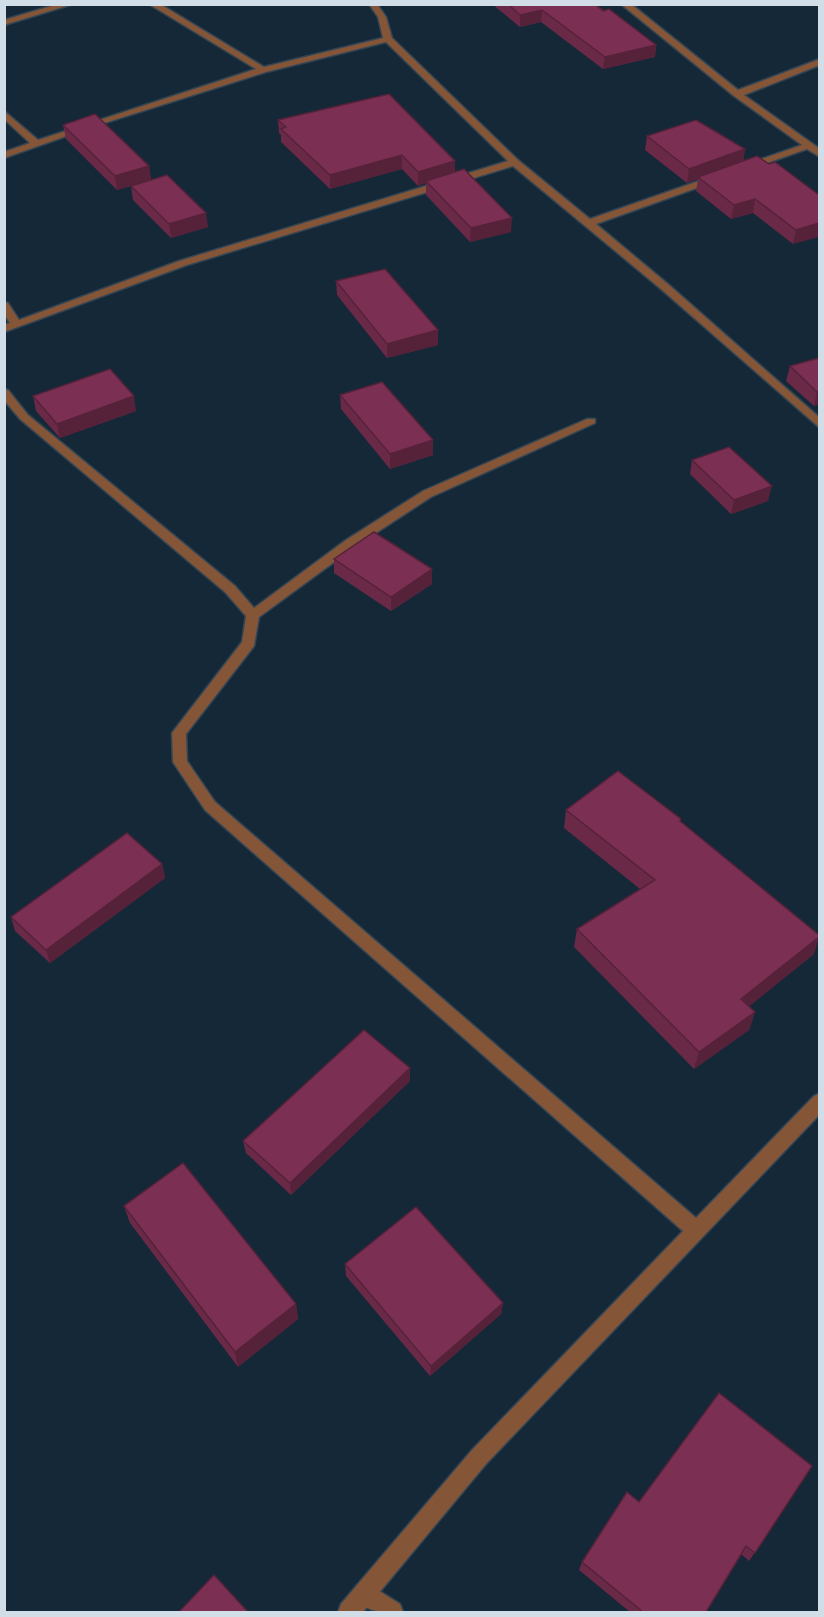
<svg xmlns="http://www.w3.org/2000/svg" width="824" height="1617" font-family="'Public Sans',sans-serif">
<rect width="100%" height="100%" fill="#142838"/>
<g fill="none" stroke-linecap="round" stroke-linejoin="round">
<defs>
<path id="lane" d="M365 1582 400 1604 403 1612C383 1612 363 1614 354 1593L357 1585Z"/>
<g id="street">
<polygon points="58,4 73,4 4,25 4,20"/>
<polygon points="149,4 160,4 264,67 383,38 378,17 369,4 377,4 386,17 392,38 518,160 590,219 713,176 719,176 719,180 596,224 669,285 820,418 820,428 661,289 513,166 187,265 4,332 4,325 10,323 4,314 4,302 8,303 19,320 179,261 508,161 386,42 266,72 95,126 4,158 4,152 30,143 4,119 4,111 38,140 256,69"/>
<polygon points="621,4 631,4 738,90 820,59 820,65 744,95 820,149 820,157 807,149 750,169 744,169 744,165 802,145 734,96"/>
<polygon points="4,389 8,390 28,415 235,586 254,608 346,540 423,491 587,419 595,419 595,423 431,497 356,546 259,617 254,646 186,734 187,761 215,802 696,1218 814,1096 820,1093 820,1114 486,1464 363,1612 338,1612 341,1604 472,1450 683,1231 205,810 173,762 172,733 242,642 246,616 225,592 20,419 4,400"/>
</g>
</defs>
<use href="#lane" stroke="#324554" stroke-width="3"/>
<use href="#street" stroke="#324554" stroke-width="3"/>
<use href="#lane" fill="#855538" fill-rule="evenodd"/>
<use href="#street" fill="#855538" fill-rule="evenodd"/>
</g>
<g fill="#6a2947">
<polygon points="492,4 595,4 656,45 655,57 603,69 541,22 520,27"/>
<polygon points="278,120 455,161 455,172 511,232 470,242 426,195 426,183 418,186 402,169 330,189 281,142 281,135 279,133"/>
<polygon points="63,125 149,166 151,180 208,227 171,238 133,200 131,186 117,190 66,139"/>
<polygon points="647,136 745,149 743,161 819,195 793,244 753,213 731,219 696,191 698,179 687,183 645,150"/>
<polygon points="336,281 438,345 387,358 337,295"/>
<polygon points="819,358 819,404 814,406 786,381 790,366"/>
<polygon points="340,395 433,455 390,469 341,409"/>
<polygon points="33,396 136,411 60,438 36,411"/>
<polygon points="692,460 768,501 731,514 690,474"/>
<polygon points="334,559 432,584 391,611 334,573"/>
<polygon points="566,810 681,822 814,954 749,1006 755,1012 749,1030 694,1069 574,947 577,929 640,889 564,828"/>
<polygon points="162,864 165,878 50,963 15,931 11,917"/>
<polygon points="410,1081 291,1195 246,1153 243,1141"/>
<polygon points="124,1206 296,1304 298,1319 238,1367 130,1223"/>
<polygon points="345,1264 503,1303 501,1314 430,1376 346,1276"/>
<polygon points="812,1466 749,1561 741,1554 706,1612 630,1612 579,1570 582,1562 639,1502"/>
</g>
<g fill="#56223a">
<polygon points="542,10 541,22 520,27 520,15"/>
<polygon points="656,45 655,57 603,69 605,57"/>
<polygon points="745,149 743,163 698,177 698,179 687,183 689,169"/>
<polygon points="402,155 402,169 330,189 330,175"/>
<polygon points="455,161 455,175 426,181 426,183 418,186 418,172"/>
<polygon points="149,166 151,180 117,190 115,176"/>
<polygon points="755,199 753,213 731,219 734,205"/>
<polygon points="206,213 208,227 171,238 169,224"/>
<polygon points="512,218 511,232 470,242 471,228"/>
<polygon points="819,223 819,237 793,244 796,230"/>
<polygon points="438,330 438,345 387,358 387,344"/>
<polygon points="819,391 819,404 814,406 817,392"/>
<polygon points="134,396 136,411 60,438 57,424"/>
<polygon points="433,440 433,455 390,469 390,454"/>
<polygon points="772,486 768,501 731,514 734,500"/>
<polygon points="432,569 432,584 391,611 391,597"/>
<polygon points="162,864 165,878 50,963 46,950"/>
<polygon points="819,937 814,954 736,1017 741,999"/>
<polygon points="755,1012 749,1030 694,1069 699,1052"/>
<polygon points="410,1068 410,1081 291,1195 290,1183"/>
<polygon points="503,1303 501,1314 430,1376 431,1366"/>
<polygon points="296,1304 298,1319 238,1367 235,1352"/>
</g>
<g fill="#7b3053" stroke="#56223a" stroke-width="1.5">
<polygon points="508,4 595,4 603,11 609,9 656,45 605,57 542,10 520,15"/>
<polygon points="389,94 455,161 418,172 402,155 330,175 281,129 286,127 278,120"/>
<polygon points="95,114 149,166 115,176 63,125"/>
<polygon points="696,120 745,149 689,169 647,136"/>
<polygon points="757,156 769,164 775,162 819,195 819,223 796,230 755,199 734,205 698,177"/>
<polygon points="464,169 512,218 471,228 426,181"/>
<polygon points="167,175 206,213 169,224 131,186"/>
<polygon points="385,269 438,330 387,344 336,281"/>
<polygon points="819,358 819,391 817,392 790,366"/>
<polygon points="110,369 134,396 57,424 33,396"/>
<polygon points="382,382 433,440 390,454 340,395"/>
<polygon points="729,447 772,486 734,500 692,460"/>
<polygon points="374,532 432,569 391,597 334,559"/>
<polygon points="618,771 681,819 680,821 819,935 819,937 741,999 755,1012 699,1052 577,929 655,880 566,810"/>
<polygon points="127,833 162,864 46,950 11,917"/>
<polygon points="364,1030 410,1068 290,1183 243,1141"/>
<polygon points="183,1163 296,1304 235,1352 124,1206"/>
<polygon points="416,1207 503,1303 431,1366 345,1264"/>
<polygon points="719,1393 812,1466 755,1553 746,1546 706,1612 643,1612 582,1562 627,1492 639,1502"/>
<polygon points="214,1575 248,1612 179,1612"/>
</g>
<rect width="824" height="1617" fill="none" stroke="#d1dee8" stroke-width="12"/>
</svg>
